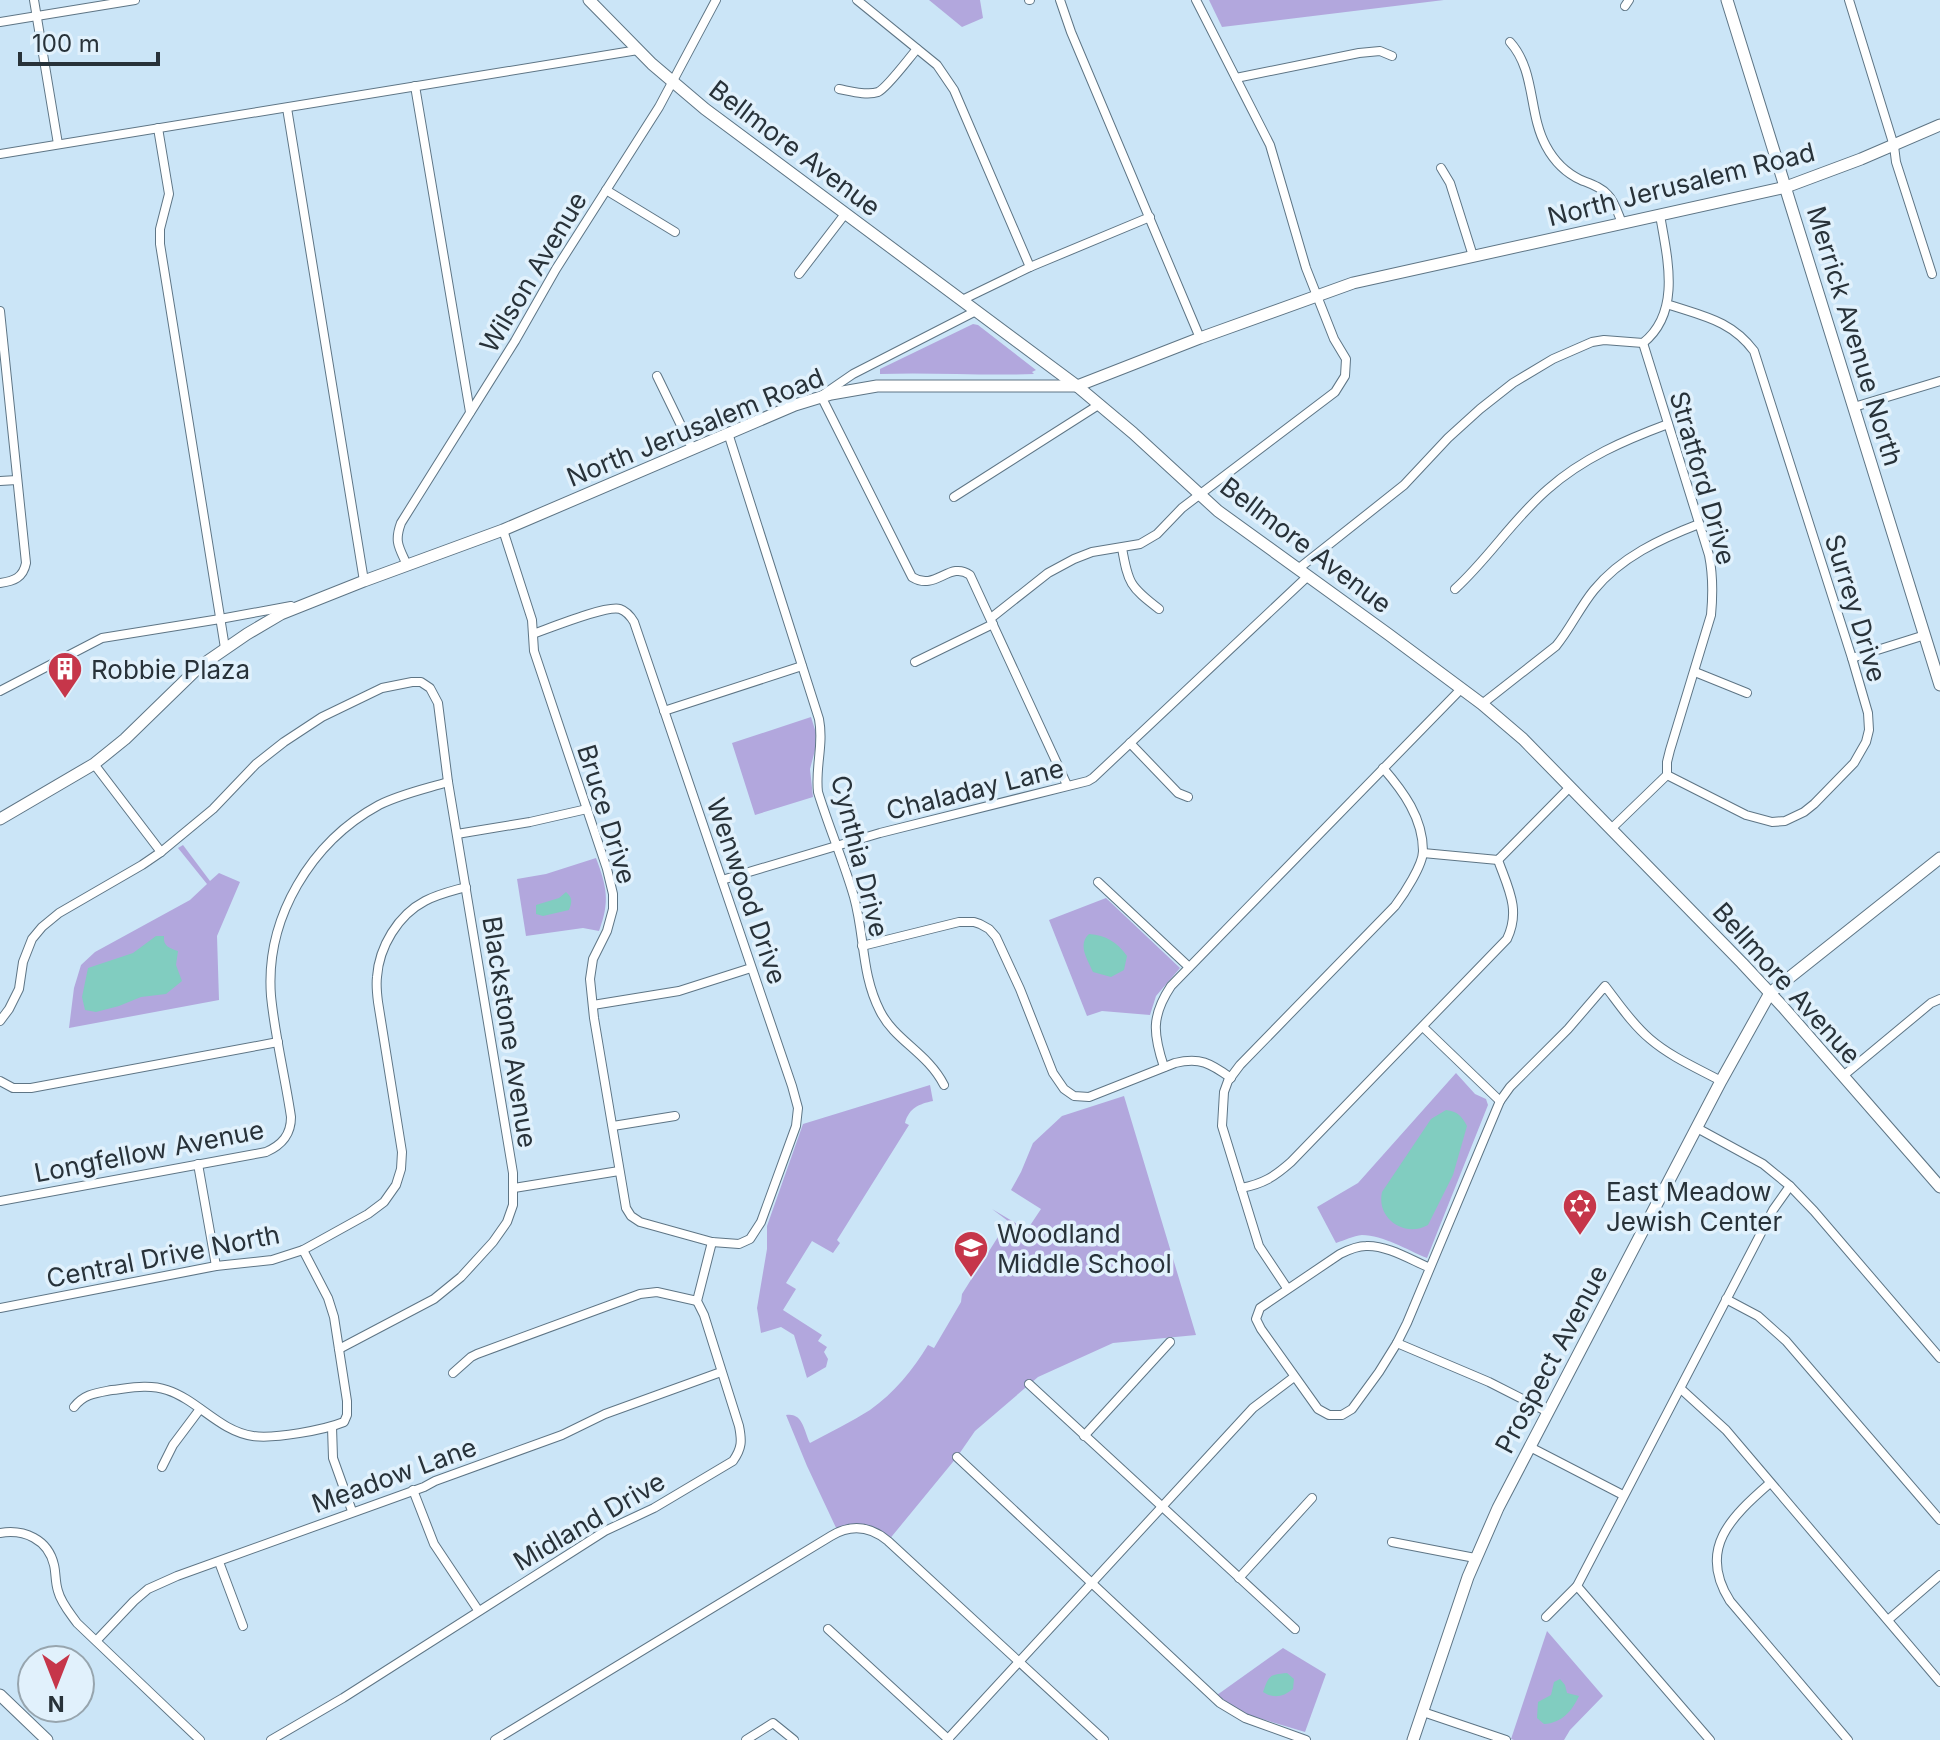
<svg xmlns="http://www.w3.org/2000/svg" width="1940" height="1740" font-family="Inter,sans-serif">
<rect width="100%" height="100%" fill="#cbe5f7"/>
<g fill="#b2a7dd">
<polygon points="929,0 980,0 983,18 962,27"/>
<polygon points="1209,0 1444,0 1222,27"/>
<path d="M973 324 978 325 1036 370 1032 372 1034 374C983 376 931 372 880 374V369Z"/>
<polygon points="811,717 816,733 815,750 810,769 813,797 755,815 732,743"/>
<polygon points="183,845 210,881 219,873 240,882 217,936 219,1000 69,1028 74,988 81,965 95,952 190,900 207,884 178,848"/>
<path d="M596 858C607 887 610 902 599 931L583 928 526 936 517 879 546 874Z"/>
<polygon points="1106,898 1180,968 1156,996 1150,1015 1102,1011 1087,1016 1049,920"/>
<path d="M1456 1073 1475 1094 1486 1099 1488 1105 1427 1258C1407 1250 1383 1235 1362 1235 1353 1236 1345 1240 1336 1243L1317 1207 1358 1183Z"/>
<path d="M930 1085 933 1101C919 1104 909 1108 905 1123L909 1125 837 1240 840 1243 833 1253 812 1241 786 1283 796 1289 783 1310 822 1335 818 1341 827 1347 824 1352 828 1359 826 1367 800 1382 807 1378 794 1335 781 1327 761 1333 757 1308 767 1249V1226L803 1124Z"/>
<path d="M1124 1096 1196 1335 1113 1343 1038 1377 975 1431 957 1457 888 1541 877 1532H838L807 1466 786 1415C803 1412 804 1431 810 1443 830 1432 851 1422 870 1410 894 1393 913 1370 928 1345L934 1348 961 1302 962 1294 1008 1221 992 1209 1027 1230 1041 1209 1011 1190 1021 1172 1033 1143 1062 1116Z"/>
<polygon points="1547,1631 1603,1696 1570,1730 1564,1740 1514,1740 1511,1739"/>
<polygon points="1283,1648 1326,1674 1305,1732 1242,1713 1217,1695"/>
</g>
<g fill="#81cdc0">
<path d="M566 892C573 898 572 902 569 910L543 916 536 914V905L559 898Z"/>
<path d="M1089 934C1106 935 1117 942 1127 956L1124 970 1111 977 1093 972C1088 960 1077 945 1089 934Z"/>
<path d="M156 936H164C163 946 169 948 178 951L176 965 182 981 166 994 141 997 119 1006 96 1012 85 1010 82 997 88 968 133 953Z"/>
<path d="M1446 1110C1458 1112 1461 1115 1467 1126L1453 1175 1428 1225C1405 1238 1376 1219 1382 1192L1431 1119Z"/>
<path d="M1287 1673 1294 1679 1293 1689C1283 1697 1274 1699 1263 1692 1269 1675 1269 1675 1287 1673Z"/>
<path d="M1560 1679 1565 1685 1567 1693 1579 1696C1572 1711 1562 1723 1544 1724L1537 1718 1538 1702 1551 1695 1554 1682Z"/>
</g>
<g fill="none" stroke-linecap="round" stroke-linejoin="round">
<defs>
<g id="street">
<polyline points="34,0 58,144"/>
<polyline points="857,0 937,65 954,90 1030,267"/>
<polyline points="1029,0 1030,0"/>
<polyline points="1060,0 1071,32 1200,338"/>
<polyline points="1849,0 1894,146 1896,162 1932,274"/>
<polyline points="1625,6 1629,0"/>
<polyline points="0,22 135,0"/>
<path d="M1510 42C1536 71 1528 113 1546 146 1554 161 1566 173 1581 180 1591 184 1601 187 1608 195 1615 202 1618 214 1622 223"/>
<polyline points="1236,78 1359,53 1380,51 1392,56"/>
<polyline points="415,86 470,412"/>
<path d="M839 89C850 91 867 96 878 92 887 88 909 58 917 49"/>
<polyline points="287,108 364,581"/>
<polyline points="158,128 169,194 160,229 160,244 225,648"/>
<polyline points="0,154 638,50"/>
<polyline points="1441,168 1450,183 1473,256"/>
<polyline points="606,190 675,232"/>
<polyline points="799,274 845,214"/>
<polyline points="962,300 1030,267 1150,217"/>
<path d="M1667 304C1702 316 1731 320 1754 351L1852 658 1868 713 1869 730 1866 742 1854 763 1814 804 1804 812 1785 821 1772 822 1746 815 1667 775"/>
<path d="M0 311 26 563C23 578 14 581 0 583"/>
<path d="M976 311 853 374 821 396 912 577C936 592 949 560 970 575L1067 785"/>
<path d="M1643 343C1682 312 1667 257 1660 215"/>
<polyline points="657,376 692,448"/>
<polyline points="1854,407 1940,381"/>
<path d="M728 433 819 719C824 745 815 767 818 792 829 828 844 862 854 897 865 936 861 974 880 1011 895 1041 927 1052 944 1085"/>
<polyline points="0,481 17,480"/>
<polyline points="954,497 1100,404"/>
<path d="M503 530 532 620 534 651 607 869 613 894V909L607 931 593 959 590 979 594 1018 626 1208 631 1216 640 1222 712 1242 739 1244 750 1239 761 1222 796 1126 798 1108 792 1086 634 622C631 617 626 611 620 609 606 605 550 628 533 634"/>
<path d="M1122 548C1128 583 1130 587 1159 609"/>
<path d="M407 565C399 547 394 542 401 523L515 341 556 269 659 107 716 0"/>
<polyline points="1298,569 1404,485 1448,438 1480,409 1513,383 1553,359 1592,342 1604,340 1643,343"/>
<path d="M1455 589C1489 558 1513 519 1548 489 1583 458 1625 440 1668 424"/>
<polyline points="991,618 1048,573 1074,559 1092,552 1140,544 1157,534 1182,508 1335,392 1345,376 1346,359 1334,339 1306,268 1270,145 1196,0"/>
<polyline points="1852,658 1925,635"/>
<polyline points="915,662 993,624"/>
<polyline points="1695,672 1747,693"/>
<polyline points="0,691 102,638 220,619 291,606"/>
<path d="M1482 704 1556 646C1570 629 1580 607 1594 590 1621 557 1660 539 1699 524"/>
<polyline points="664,711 802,666"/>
<polyline points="1130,743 1178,793 1188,797"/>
<polyline points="94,764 161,852"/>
<path d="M1611 829 1667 775V762L1670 750 1711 615C1713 594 1713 575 1709 555L1643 343"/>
<polyline points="457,834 530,822 587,809"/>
<polyline points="1423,853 1498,860 1570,787"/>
<polyline points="722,880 880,833 1088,781 1093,778 1308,576"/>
<polyline points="1098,882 1189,967"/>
<path d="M862 946 959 922H974L980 924 989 929 996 937 1020 989 1053 1073 1064 1089 1074 1096 1089 1097 1175 1063C1200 1057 1210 1063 1231 1078"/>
<polyline points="593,1005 679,991 751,968"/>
<polyline points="0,1021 9,1009 19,989 23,962 32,939 42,927 59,913 142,865 161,852 213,809 256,764 284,742 322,717 382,688 412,682 421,682 430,688 438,703 448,782 513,1173 513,1205 507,1222 493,1242 461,1277 434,1299 339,1349"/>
<polyline points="1423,1027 1500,1101"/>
<path d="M1164 1067C1153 1034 1151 1016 1171 986L1461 689"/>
<polyline points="1843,1076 1931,1003 1940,999"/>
<polyline points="0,1081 13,1088 31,1088 278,1042"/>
<polyline points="613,1126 675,1116"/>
<polyline points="1697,1128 1763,1164 1790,1186 1814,1211 1940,1358"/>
<polyline points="198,1164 216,1266"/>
<polyline points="514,1188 619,1171"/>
<path d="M1241 1188C1263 1184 1274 1177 1291 1162L1507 939C1521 910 1508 888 1498 860"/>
<path d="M0 1201 266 1152C282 1145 291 1135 291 1117 285 1076 275 1037 271 996 265 918 311 842 379 805 401 794 425 789 448 782"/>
<path d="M1430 1268C1411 1260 1387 1245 1366 1246 1357 1246 1348 1250 1340 1254L1260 1308 1256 1319 1261 1329 1318 1409 1329 1415H1342L1352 1409 1379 1372 1397 1343 1407 1323 1500 1101 1510 1087 1568 1029 1605 986C1619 1004 1632 1024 1650 1039 1671 1057 1697 1068 1721 1081"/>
<path d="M1287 1288 1259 1246 1222 1126 1224 1092 1228 1081 1240 1065 1395 906C1404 894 1423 865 1423 851 1423 818 1403 791 1383 768"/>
<polyline points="1726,1299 1758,1316 1786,1341 1940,1520"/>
<path d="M0 1308 216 1266 272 1260 303 1250 368 1214 384 1202 396 1185 401 1169 402 1152 378 1002C377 994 376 985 377 977 379 947 398 915 425 901 438 894 452 891 466 887"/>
<polyline points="1397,1343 1489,1382 1548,1412"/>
<polyline points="453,1373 471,1357 477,1354 640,1294 657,1292 697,1301"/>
<polyline points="1029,1384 1295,1629"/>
<polyline points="1681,1389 1726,1430 1940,1682"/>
<path d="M74 1407C84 1394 96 1393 112 1390 130 1388 149 1384 167 1390 198 1400 219 1431 253 1436 275 1439 324 1430 344 1422L347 1415V1401L334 1317 328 1298 303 1250"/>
<polyline points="332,1427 333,1458 352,1511"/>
<polyline points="1084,1436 1170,1342"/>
<polyline points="1530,1447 1623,1495"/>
<polyline points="957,1457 1220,1703 1245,1718 1306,1740"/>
<polyline points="162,1467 173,1445 200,1409"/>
<path d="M1770 1483C1731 1517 1697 1549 1730 1601L1848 1740"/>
<polyline points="413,1490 434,1544 478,1610"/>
<path d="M0 1533C24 1529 48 1539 54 1565 56 1573 55 1582 58 1591 61 1603 70 1613 77 1623L200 1740"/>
<polyline points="1392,1542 1475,1558"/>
<polyline points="219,1562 243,1626"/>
<polyline points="1239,1578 1312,1498"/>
<polyline points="1577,1586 1710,1740"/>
<polyline points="1546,1617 1577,1586 1773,1210 1790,1186"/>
<polyline points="1888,1620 1940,1575"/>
<polyline points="828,1629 949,1740"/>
<polyline points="97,1640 134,1601 148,1589 177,1576 424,1487 435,1481 562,1435 605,1414 721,1372"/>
<polyline points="1423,1712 1506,1740"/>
<path d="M271 1740 343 1698 605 1531 654 1508 733 1461C742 1448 742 1441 739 1426L704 1315 697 1301 712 1242"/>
<path d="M495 1740 831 1536C851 1524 870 1526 888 1541L1104 1740"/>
<polyline points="746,1740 773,1723 794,1740"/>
<polyline points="947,1740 1253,1408 1294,1377"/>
</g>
<g id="secondary">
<polyline points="589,0 652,64 705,109 1077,386 1133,433 1218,511 1388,634 1482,704 1523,739 1742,963 1783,1007 1940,1187"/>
<polyline points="1727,0 1940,685"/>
<polyline points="0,819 94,764 125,739 199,667 247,634 281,614 364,581 503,530 795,405 831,394 877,386 1077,386 1200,338 1353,283 1786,187 1861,159 1940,125"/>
<polyline points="0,1695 47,1740"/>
<polyline points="1413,1740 1468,1577 1498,1508 1721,1081 1770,993 1940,858"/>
</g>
</defs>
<use href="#street" stroke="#5e7585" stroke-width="10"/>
<use href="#secondary" stroke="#5e7585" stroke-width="13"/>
<use href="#street" stroke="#fff" stroke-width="8"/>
<use href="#secondary" stroke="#fff" stroke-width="11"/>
</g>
<defs>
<symbol id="building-pin" viewBox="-11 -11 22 30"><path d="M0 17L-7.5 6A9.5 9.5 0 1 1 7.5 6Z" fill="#c6364a" stroke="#e1f1fc"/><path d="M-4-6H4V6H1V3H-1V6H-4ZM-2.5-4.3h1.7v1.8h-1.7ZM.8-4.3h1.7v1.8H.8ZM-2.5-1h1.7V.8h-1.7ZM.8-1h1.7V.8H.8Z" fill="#fff"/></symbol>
<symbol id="synagogue-pin" viewBox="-11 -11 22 30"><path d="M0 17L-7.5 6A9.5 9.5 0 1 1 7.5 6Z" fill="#c6364a" stroke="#e1f1fc"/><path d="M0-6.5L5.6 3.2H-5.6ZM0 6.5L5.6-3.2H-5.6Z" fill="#fff"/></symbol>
<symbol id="school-pin" viewBox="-11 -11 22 30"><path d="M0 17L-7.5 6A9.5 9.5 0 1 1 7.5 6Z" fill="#c6364a" stroke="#e1f1fc"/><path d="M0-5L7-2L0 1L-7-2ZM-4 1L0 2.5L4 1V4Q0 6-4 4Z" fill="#fff"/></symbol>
</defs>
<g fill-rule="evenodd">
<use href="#building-pin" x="45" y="649" width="40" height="54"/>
<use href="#synagogue-pin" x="1560" y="1186" width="40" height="54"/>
<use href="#school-pin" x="951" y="1228" width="40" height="54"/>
</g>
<g text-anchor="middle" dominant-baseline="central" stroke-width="7" stroke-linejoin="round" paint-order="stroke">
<g font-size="26" fill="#283239" stroke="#e1f1fc">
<text transform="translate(795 148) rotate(37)">Bellmore Avenue</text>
<text transform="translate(1681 184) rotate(-14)">North Jerusalem Road</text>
<text transform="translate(533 272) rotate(-59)">Wilson Avenue</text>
<text transform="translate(1855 336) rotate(73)">Merrick Avenue North</text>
<text transform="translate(695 427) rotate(-22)">North Jerusalem Road</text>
<text transform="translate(1703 478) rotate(74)">Stratford Drive</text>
<text transform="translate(1306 545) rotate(37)">Bellmore Avenue</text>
<text transform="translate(1856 608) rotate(73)">Surrey Drive</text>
<text transform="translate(975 789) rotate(-14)">Chaladay Lane</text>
<text transform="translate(607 814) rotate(73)">Bruce Drive</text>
<text transform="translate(860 856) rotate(76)">Cynthia Drive</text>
<text transform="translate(747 891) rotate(71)">Wenwood Drive</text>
<text transform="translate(1787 983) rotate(48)">Bellmore Avenue</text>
<text transform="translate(510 1032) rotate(81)">Blackstone Avenue</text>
<text transform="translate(149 1151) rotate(-11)">Longfellow Avenue</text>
<text transform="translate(163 1256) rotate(-11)">Central Drive North</text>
<text transform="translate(1551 1359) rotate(-62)">Prospect Avenue</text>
<text transform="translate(394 1475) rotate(-20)">Meadow Lane</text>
<text transform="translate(589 1521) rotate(-30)">Midland Drive</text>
</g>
<g font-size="26" fill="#283239" stroke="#e1f1fc" text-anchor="start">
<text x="91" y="669">Robbie Plaza</text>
<text x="1606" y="1191">East Meadow<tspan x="1606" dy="30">Jewish Center</tspan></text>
<text x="997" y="1233">Woodland<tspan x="997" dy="30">Middle School</tspan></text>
</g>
</g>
<g transform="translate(56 1684) rotate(180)"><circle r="38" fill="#e1f1fc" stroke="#97a5ae" stroke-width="2"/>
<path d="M0-6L14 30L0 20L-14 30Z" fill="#c6364a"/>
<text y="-12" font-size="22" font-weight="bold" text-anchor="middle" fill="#283239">N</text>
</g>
<path d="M20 52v12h138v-12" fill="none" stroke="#283239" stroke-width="4"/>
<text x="32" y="52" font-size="24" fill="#283239" stroke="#e1f1fc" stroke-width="6" paint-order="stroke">100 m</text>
</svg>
